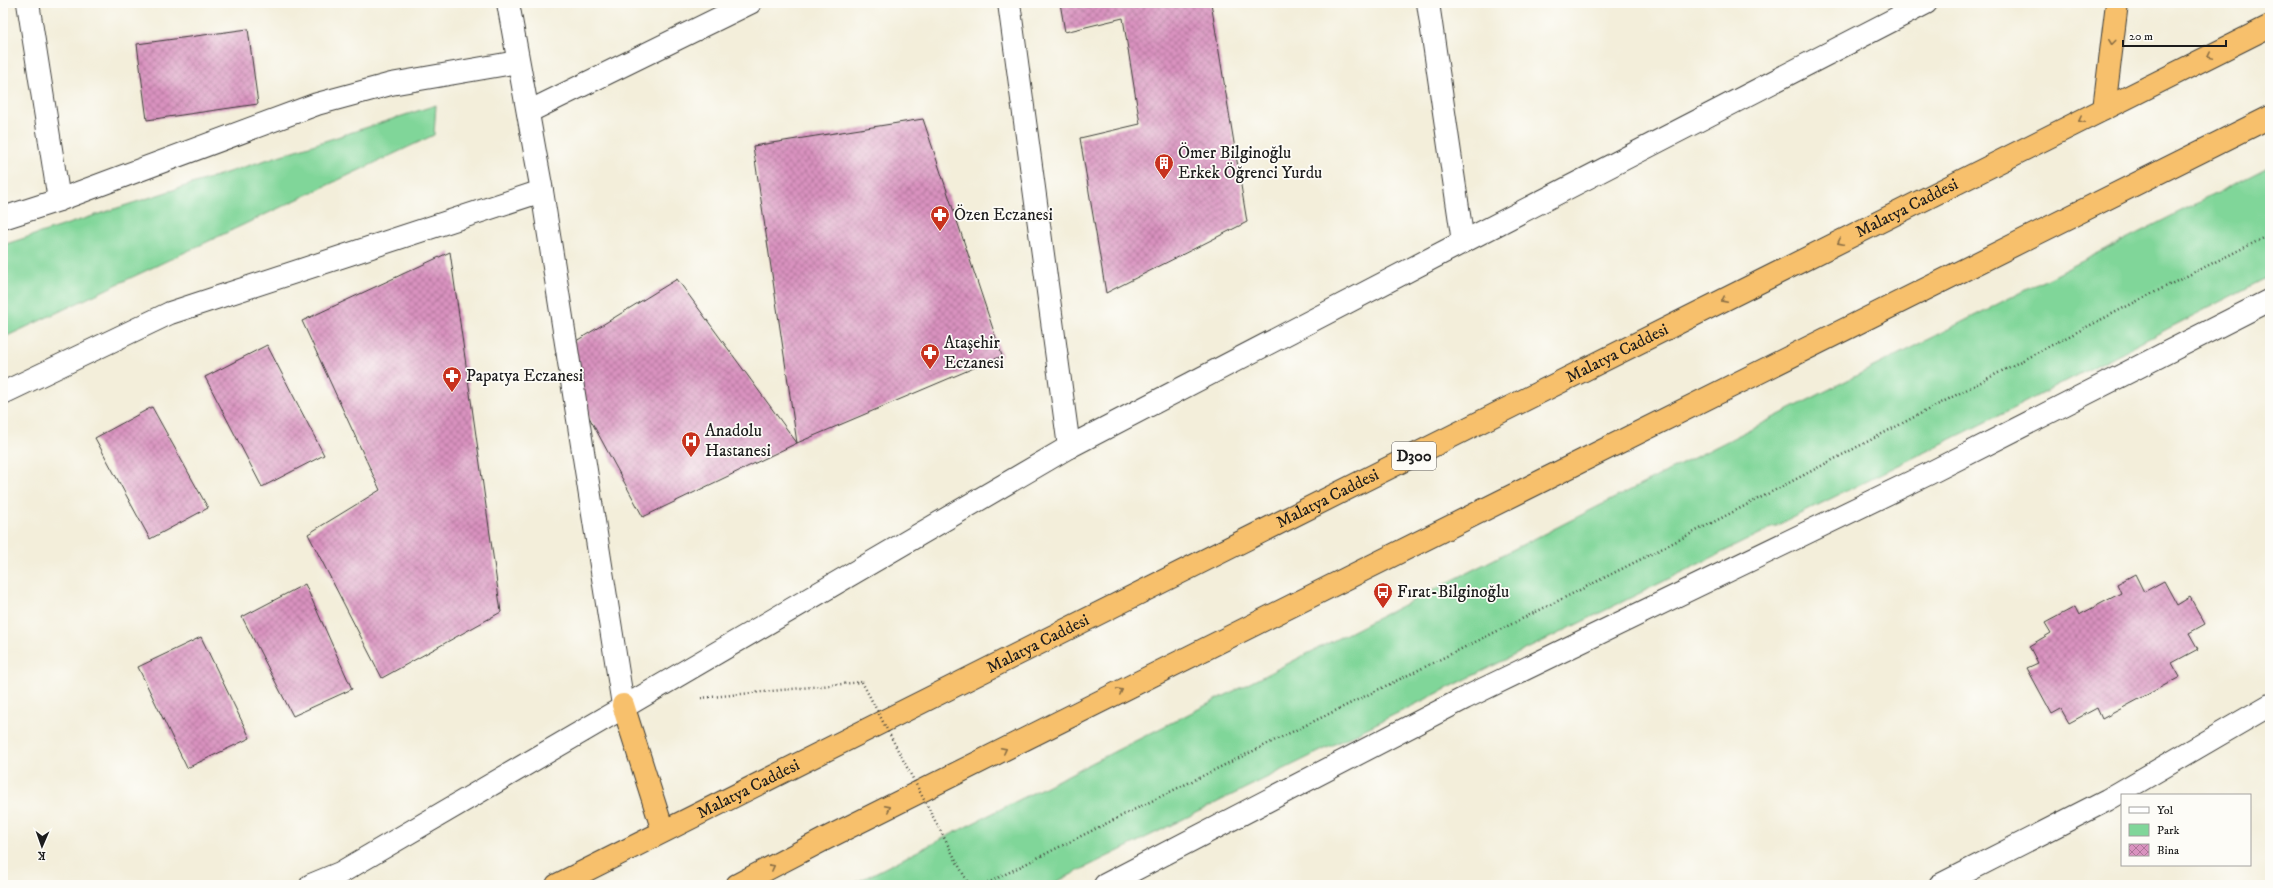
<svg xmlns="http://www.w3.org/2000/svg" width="2273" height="888" font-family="'IM FELL DW Pica',serif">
<defs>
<pattern id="building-cross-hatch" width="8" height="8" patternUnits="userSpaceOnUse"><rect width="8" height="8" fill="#d992bf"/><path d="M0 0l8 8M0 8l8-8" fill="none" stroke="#af769a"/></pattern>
</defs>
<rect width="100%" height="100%" fill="#fdfcf7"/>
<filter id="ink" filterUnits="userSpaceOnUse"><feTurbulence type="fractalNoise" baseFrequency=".025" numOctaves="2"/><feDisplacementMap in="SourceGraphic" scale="8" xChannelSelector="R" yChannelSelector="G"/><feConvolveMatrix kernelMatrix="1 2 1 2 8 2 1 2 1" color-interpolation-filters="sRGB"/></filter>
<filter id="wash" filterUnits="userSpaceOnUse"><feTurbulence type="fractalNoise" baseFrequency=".012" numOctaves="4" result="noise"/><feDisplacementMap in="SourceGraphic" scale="16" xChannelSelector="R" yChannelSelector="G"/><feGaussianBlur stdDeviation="0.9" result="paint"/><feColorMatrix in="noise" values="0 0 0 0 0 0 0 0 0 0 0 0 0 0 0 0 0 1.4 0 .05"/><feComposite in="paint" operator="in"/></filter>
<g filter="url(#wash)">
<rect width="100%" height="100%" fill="#f3eeda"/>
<g fill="#80d699" stroke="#4e795a">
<polygon points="436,105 434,135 3,338 3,245"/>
<polygon points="2270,166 2270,276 2010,410 1050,885 851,885"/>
</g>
<g id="blocks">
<g fill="url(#building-cross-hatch)">
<polygon points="1060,3 1211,3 1247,222 1106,293 1080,138 1140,124 1123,18 1065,32"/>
<polygon points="248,29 258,104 147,120 137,44"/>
<polygon points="923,119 1002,356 797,443 753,146"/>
<polygon points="450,252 501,612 382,678 308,534 380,490 302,321"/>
<polygon points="677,279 797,443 643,517 555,354"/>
<polygon points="267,345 324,455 262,487 205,377"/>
<polygon points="152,407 208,508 150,539 95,438"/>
<polygon points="2135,574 2144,592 2164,581 2177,605 2190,597 2205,624 2189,633 2198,649 2172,663 2180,677 2102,719 2097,708 2069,723 2061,709 2052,714 2027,668 2038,663 2029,646 2051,633 2045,623 2075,607 2079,615 2121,593 2117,584"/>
<polygon points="305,584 352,689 293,716 242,617"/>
<polygon points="201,637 250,738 187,768 138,667"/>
</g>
</g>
</g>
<g filter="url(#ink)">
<use href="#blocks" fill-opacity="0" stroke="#3c3c38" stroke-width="1"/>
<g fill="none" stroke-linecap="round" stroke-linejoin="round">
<defs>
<g id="street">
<polyline points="28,3 59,200"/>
<polyline points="508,3 542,191 623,705"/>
<polyline points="1009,3 1069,447"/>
<polyline points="528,112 750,3"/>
<polyline points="3,218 59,200 317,104 391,84 518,62"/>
<polyline points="1463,242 1926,3"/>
<polyline points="3,393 170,313 542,191"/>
<polyline points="311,885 340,873 1069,447 1463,242 1428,3"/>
<polyline points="1105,885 1465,698 1928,474 2270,300"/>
<polyline points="1940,885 2107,800 2270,705"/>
</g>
<g id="highway">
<polyline points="2104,109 2117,3"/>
<polyline points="623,705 663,831"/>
<path id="s1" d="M557 885 2270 26"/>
<polyline points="737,885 825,839 2270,117"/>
</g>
</defs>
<use href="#street" stroke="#3c3c38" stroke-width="24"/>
<use href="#highway" stroke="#3c3c38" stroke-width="24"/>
<g stroke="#3c3c38" stroke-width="2.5" stroke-dasharray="1 3" stroke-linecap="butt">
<polyline points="701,698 862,682"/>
<path d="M984 885C1208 771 1435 664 1659 550 1863 446 2064 335 2270 235"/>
</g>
<use href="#street" stroke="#fff" stroke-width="22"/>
<use href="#highway" stroke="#f7c06c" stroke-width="22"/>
<polyline stroke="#3c3c38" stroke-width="2.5" stroke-dasharray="1 3" stroke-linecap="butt" points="862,682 969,885"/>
</g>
<defs><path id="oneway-chevron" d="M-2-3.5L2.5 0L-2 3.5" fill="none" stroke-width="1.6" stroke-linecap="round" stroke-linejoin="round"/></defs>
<g stroke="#8a6e44">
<use href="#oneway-chevron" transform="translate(2112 42) rotate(97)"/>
<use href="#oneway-chevron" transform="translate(2210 56) rotate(153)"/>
<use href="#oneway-chevron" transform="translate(2081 120) rotate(153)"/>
<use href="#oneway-chevron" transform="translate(1840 242) rotate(153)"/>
<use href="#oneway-chevron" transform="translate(1724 300) rotate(153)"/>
<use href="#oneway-chevron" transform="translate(1120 691) rotate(-27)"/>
<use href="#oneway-chevron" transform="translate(1004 750) rotate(-27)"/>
<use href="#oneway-chevron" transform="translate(888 808) rotate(-27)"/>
<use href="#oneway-chevron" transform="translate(772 867) rotate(-28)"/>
</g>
</g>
<defs>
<symbol id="building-pin" viewBox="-11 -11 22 30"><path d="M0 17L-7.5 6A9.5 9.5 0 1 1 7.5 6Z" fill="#c8321e" stroke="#fdfcf7"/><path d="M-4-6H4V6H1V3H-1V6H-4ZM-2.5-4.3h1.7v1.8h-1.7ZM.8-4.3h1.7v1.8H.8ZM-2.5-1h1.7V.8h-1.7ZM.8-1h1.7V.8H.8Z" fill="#fff"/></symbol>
<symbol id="pharmacy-pin" viewBox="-11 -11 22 30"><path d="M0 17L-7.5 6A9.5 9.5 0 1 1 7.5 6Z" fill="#c8321e" stroke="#fdfcf7"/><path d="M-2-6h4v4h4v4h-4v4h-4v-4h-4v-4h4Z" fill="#fff"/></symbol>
<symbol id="hospital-pin" viewBox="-11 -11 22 30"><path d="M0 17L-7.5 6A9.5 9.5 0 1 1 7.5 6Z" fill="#c8321e" stroke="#fdfcf7"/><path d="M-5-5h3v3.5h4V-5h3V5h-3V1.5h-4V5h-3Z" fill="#fff"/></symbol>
<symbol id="bus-pin" viewBox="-11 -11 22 30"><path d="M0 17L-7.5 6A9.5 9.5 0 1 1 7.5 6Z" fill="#c8321e" stroke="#fdfcf7"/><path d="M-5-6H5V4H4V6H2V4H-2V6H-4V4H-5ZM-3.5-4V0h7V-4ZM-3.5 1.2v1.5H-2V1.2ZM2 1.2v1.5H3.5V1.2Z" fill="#fff"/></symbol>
</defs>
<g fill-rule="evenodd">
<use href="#building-pin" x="1153" y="152" width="22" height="30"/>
<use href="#pharmacy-pin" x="929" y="204" width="22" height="30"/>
<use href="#pharmacy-pin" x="919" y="342" width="22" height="30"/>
<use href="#pharmacy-pin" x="441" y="365" width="22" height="30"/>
<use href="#hospital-pin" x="680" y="430" width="22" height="30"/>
<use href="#bus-pin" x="1372" y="581" width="22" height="30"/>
</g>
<g text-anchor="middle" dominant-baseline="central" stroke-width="3.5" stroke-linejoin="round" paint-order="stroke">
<rect fill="#fdfcf7" stroke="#605f5e" stroke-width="1" x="1392" y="442" width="44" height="28" rx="3"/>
<g font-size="16" font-weight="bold" fill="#1c1c1c">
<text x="1414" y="456">D300</text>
</g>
<g font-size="17" fill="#1c1c1c" stroke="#fdfcf7" text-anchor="start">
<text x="1178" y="153">Ömer Bilginoğlu<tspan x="1178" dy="20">Erkek Öğrenci Yurdu</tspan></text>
<text x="954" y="215">Özen Eczanesi</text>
<text x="944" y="343">Ataşehir<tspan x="944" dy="20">Eczanesi</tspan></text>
<text x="466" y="376">Papatya Eczanesi</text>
<text x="705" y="431">Anadolu<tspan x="705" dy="20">Hastanesi</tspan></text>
<text x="1397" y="592">Fırat-Bilginoğlu</text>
</g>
<g font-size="17" fill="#1c1c1c" stroke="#fdfcf7">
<text stroke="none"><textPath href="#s1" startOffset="1510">Malatya Caddesi</textPath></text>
<text stroke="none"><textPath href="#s1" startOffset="1186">Malatya Caddesi</textPath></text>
<text stroke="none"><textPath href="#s1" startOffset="862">Malatya Caddesi</textPath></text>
<text stroke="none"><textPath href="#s1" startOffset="538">Malatya Caddesi</textPath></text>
<text stroke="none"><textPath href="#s1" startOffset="214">Malatya Caddesi</textPath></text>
</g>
</g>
<rect width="2273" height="888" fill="none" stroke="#fdfcf7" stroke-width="16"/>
<rect x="2121" y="794" width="130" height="72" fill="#fdfcf7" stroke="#a3a29f"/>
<rect x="2129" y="807" width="20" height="6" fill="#ffffff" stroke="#a3a29f"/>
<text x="2157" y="814" font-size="12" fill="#1c1c1c">Yol</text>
<rect x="2129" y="824" width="20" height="12" fill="#80d699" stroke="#a3a29f"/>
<text x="2157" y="834" font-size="12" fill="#1c1c1c">Park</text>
<rect x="2129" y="844" width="20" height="12" fill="url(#building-cross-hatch)" stroke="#a3a29f"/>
<text x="2157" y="854" font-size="12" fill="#1c1c1c">Bina</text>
<g transform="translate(42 846) rotate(182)" stroke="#fdfcf7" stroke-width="3" paint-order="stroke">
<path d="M0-3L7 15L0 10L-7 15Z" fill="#1c1c1c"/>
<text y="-6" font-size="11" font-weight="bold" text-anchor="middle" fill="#1c1c1c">K</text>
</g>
<path d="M2123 40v6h103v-6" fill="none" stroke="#1c1c1c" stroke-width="2"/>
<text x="2129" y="40" font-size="12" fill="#1c1c1c" stroke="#fdfcf7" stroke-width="3" paint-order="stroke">20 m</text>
</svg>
